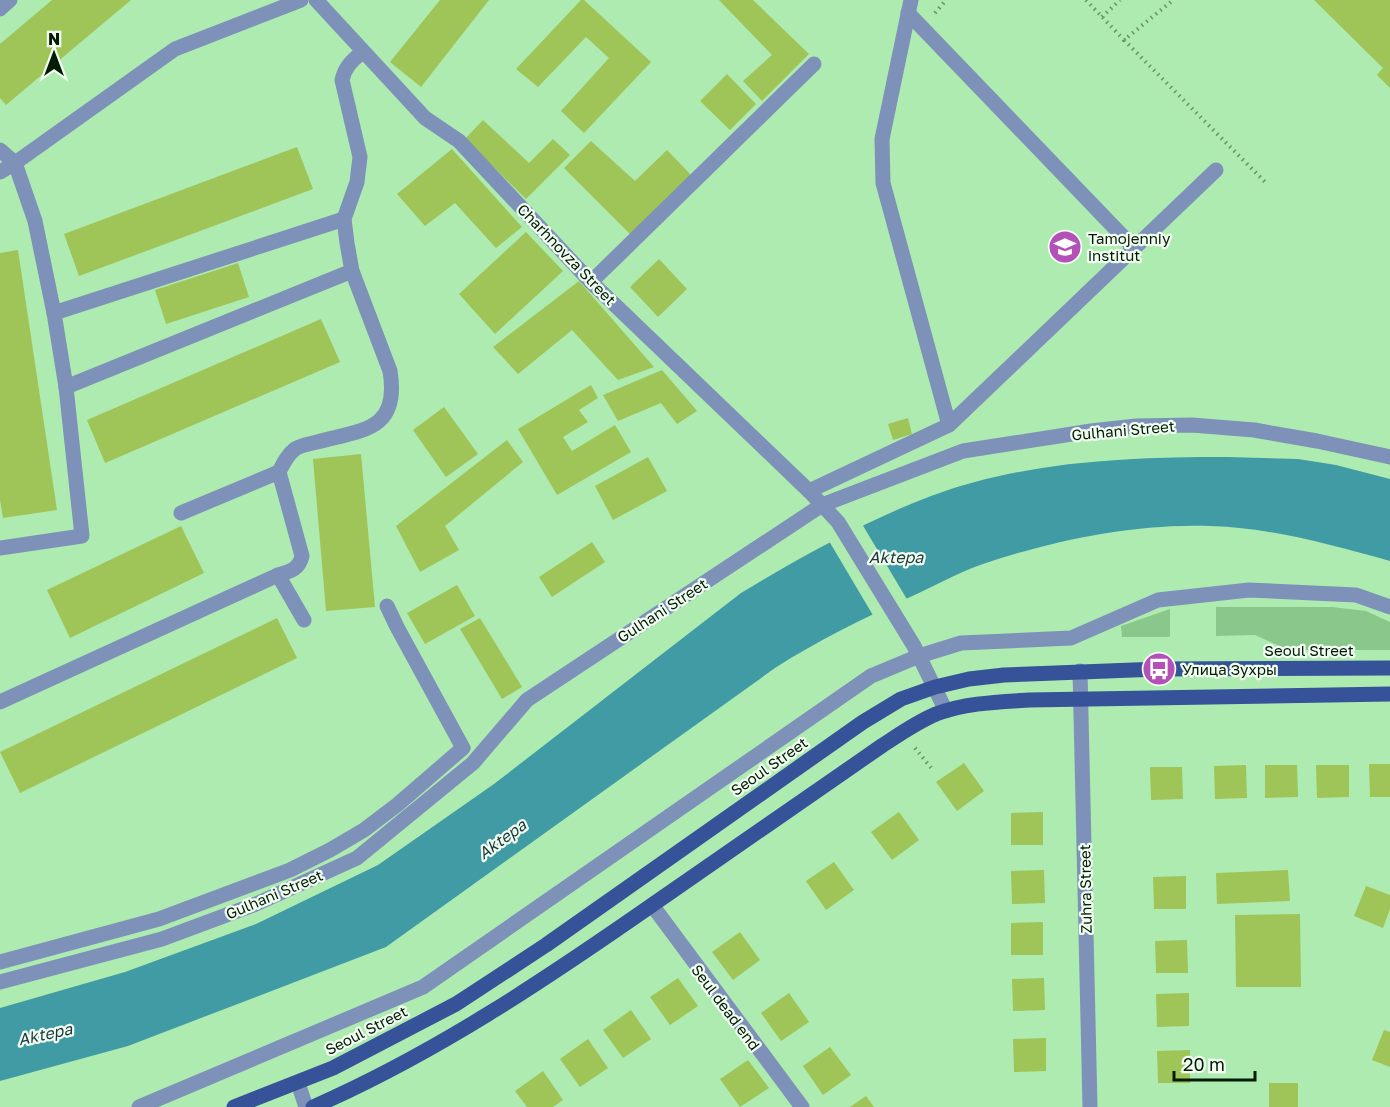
<svg xmlns="http://www.w3.org/2000/svg" width="1390" height="1107" font-family="'Golos Text',sans-serif">
<rect width="100%" height="100%" fill="#aeebb0"/>
<g fill="#89c78b">
<polygon points="1216,607 1332,607 1366,611 1390,622 1390,650 1288,650 1255,635 1216,636"/>
<polygon points="1170,609 1170,637 1122,637 1121,626"/>
</g>
<path fill="#419ba5" d="M1227 457 1298 459 1336 465 1390 479V561C1331 545 1273 528 1211 526 1136 523 1054 540 983 564 957 573 933 587 908 598 862 619 817 641 775 668L386 947 128 1046 0 1081V1008L125 972 256 924 378 865 494 784 741 593C799 558 867 520 931 496 1025 461 1127 457 1227 457Z"/>
<polygon fill="#aeebb0" points="862,524 908,601 874,617 829,541"/>
<g fill="#9fc457">
<polygon points="52,0 131,0 6,105 0,98 0,44"/>
<polygon points="440,0 489,0 421,87 390,62"/>
<polygon points="581,0 584,0 651,62 584,133 561,111 609,58 586,37 538,87 516,69"/>
<polygon points="719,0 753,0 809,54 762,101 743,81 772,55"/>
<polygon points="1314,0 1390,0 1390,88 1377,75 1383,68"/>
<polygon points="727,74 756,104 730,130 700,101"/>
<polygon points="483,120 529,163 553,139 570,155 526,199 465,139"/>
<polygon points="591,141 635,181 667,150 692,176 631,235 564,168"/>
<polygon points="297,147 313,189 79,276 64,234"/>
<polygon points="452,149 522,227 496,248 455,203 425,226 397,194"/>
<polygon points="526,232 563,271 495,334 459,294"/>
<polygon points="18,250 57,510 3,518 0,500 0,253"/>
<polygon points="659,259 687,289 658,317 630,287"/>
<polygon points="238,263 249,297 166,324 155,290"/>
<polygon points="579,281 654,367 618,380 572,330 518,374 493,347"/>
<polygon points="321,319 340,362 105,463 87,420"/>
<polygon points="662,370 697,411 677,424 661,403 618,421 603,395"/>
<polygon points="591,385 598,398 579,410 588,422 563,437 572,451 615,425 631,452 557,495 518,429"/>
<polygon points="444,407 478,454 446,477 413,430"/>
<polygon points="908,418 912,434 893,440 888,424"/>
<polygon points="507,440 523,462 445,526 459,550 420,572 396,526"/>
<polygon points="361,454 375,607 326,611 313,459"/>
<polygon points="648,457 667,491 613,520 595,486"/>
<polygon points="181,526 204,573 70,638 47,590"/>
<polygon points="592,542 605,562 552,597 539,577"/>
<polygon points="457,585 475,616 425,644 407,613"/>
<polygon points="277,618 297,658 20,793 0,752"/>
<polygon points="480,618 522,687 502,699 460,629"/>
<polygon points="964,763 984,791 957,811 936,782"/>
<polygon points="1369,764 1390,764 1390,797 1370,797"/>
<polygon points="1246,765 1247,798 1215,799 1214,766"/>
<polygon points="1265,765 1297,765 1298,797 1265,798"/>
<polygon points="1316,765 1349,765 1349,797 1317,798"/>
<polygon points="1150,767 1182,767 1183,799 1151,800"/>
<polygon points="899,812 919,840 892,860 871,832"/>
<polygon points="1043,812 1043,845 1011,845 1011,813"/>
<polygon points="834,862 854,890 826,910 806,881"/>
<polygon points="1044,870 1045,903 1012,904 1011,871"/>
<polygon points="1288,870 1290,901 1217,904 1216,873"/>
<polygon points="1186,876 1186,909 1154,909 1153,877"/>
<polygon points="1366,886 1390,895 1390,909 1383,928 1354,916"/>
<polygon points="1300,914 1301,987 1236,987 1235,915"/>
<polygon points="1043,922 1043,955 1011,955 1011,923"/>
<polygon points="740,932 760,960 733,980 712,952"/>
<polygon points="1187,940 1188,973 1156,973 1155,941"/>
<polygon points="678,978 698,1006 670,1025 650,997"/>
<polygon points="1044,978 1045,1010 1013,1011 1012,979"/>
<polygon points="789,993 809,1022 781,1041 761,1013"/>
<polygon points="1189,993 1189,1026 1157,1027 1156,994"/>
<polygon points="631,1010 651,1039 623,1058 603,1030"/>
<polygon points="1384,1030 1390,1032 1390,1067 1372,1060"/>
<polygon points="1046,1038 1046,1071 1014,1072 1013,1039"/>
<polygon points="588,1039 608,1068 580,1087 560,1059"/>
<polygon points="830,1047 851,1075 823,1095 803,1066"/>
<polygon points="1190,1050 1190,1083 1158,1083 1157,1051"/>
<polygon points="748,1060 769,1088 740,1107 720,1079"/>
<polygon points="543,1071 563,1100 553,1107 527,1107 515,1091"/>
<rect x="1269" y="1083" width="29" height="24"/>
<polygon points="866,1096 874,1107 850,1107"/>
</g>
<g fill="none" stroke-linecap="round" stroke-linejoin="round">
<g stroke="#679469" stroke-width="4" stroke-dasharray="1.5 4.5" stroke-linecap="butt">
<polyline points="1086,0 1124,40 1172,1"/>
<polyline points="935,13 946,0"/>
<polyline points="1102,17 1120,0"/>
<polyline points="1124,40 1265,182"/>
<polyline points="915,748 932,769"/>
</g>
<g stroke="#7e91b9" stroke-width="15">
<polyline points="316,0 425,118 459,141 591,282 809,491 838,522 914,646 946,711"/>
<polyline points="0,9 10,0"/>
<polyline points="908,13 1134,248"/>
<polyline points="0,150 15,163 35,221 54,313 66,387 82,536 0,548"/>
<polyline points="0,172 15,163 175,49 301,0"/>
<polyline points="591,282 814,64"/>
<polyline points="54,313 344,219"/>
<polyline points="66,387 352,271"/>
<polyline points="949,425 1216,170"/>
<polyline points="809,491 949,425 883,183 882,139 911,0"/>
<polyline points="181,513 279,472"/>
<path d="M278 575C291 571 299 569 302 556L279 472C283 464 287 455 295 449 301 445 309 444 317 442 362 430 400 431 390 371L352 271 347 243 344 219 357 182 360 157 342 80C345 67 352 60 363 52"/>
<polyline points="1080,671 1090,1107"/>
<polyline points="0,702 278,575 304,620"/>
<polyline points="652,905 802,1107"/>
<polyline points="0,962 159,919 290,870 330,850 364,830 397,805 463,748 397,627 387,606"/>
<polyline points="0,982 162,939 256,904 357,858 473,763 527,700 822,505 963,451 1091,431 1136,426 1192,425 1254,430 1317,441 1390,457"/>
<polyline points="298,1083 306,1107"/>
<polyline points="139,1107 423,987 871,676 919,656 961,643 1071,638 1158,600 1249,590 1356,595 1390,607"/>
</g>
<g stroke="#36539a" stroke-width="15">
<polyline points="234,1107 333,1068 456,1004 546,945 863,722 901,699 935,687 969,679 1004,675 1159,669 1390,668"/>
<path d="M313 1107C436 1053 546 979 655 903 731 850 807 798 883 745 900 734 917 722 936 714 965 703 997 702 1029 700L1390 694"/>
</g>
</g>
<defs>
<symbol id="university-disc" viewBox="-11 -11 22 22"><circle r="9.5" fill="#b351b9" stroke="#f1fdf1"/><path d="M0-5L7-2L0 1L-7-2ZM-4 1L0 2.5L4 1V4Q0 6-4 4Z" fill="#fff"/></symbol>
<symbol id="bus-disc" viewBox="-11 -11 22 22"><circle r="9.5" fill="#b351b9" stroke="#f1fdf1"/><path d="M-5-6H5V4H4V6H2V4H-2V6H-4V4H-5ZM-3.5-4V0h7V-4ZM-3.5 1.2v1.5H-2V1.2ZM2 1.2v1.5H3.5V1.2Z" fill="#fff"/></symbol>
</defs>
<g fill-rule="evenodd">
<use href="#university-disc" x="1046" y="228" width="38" height="38"/>
<use href="#bus-disc" x="1140" y="650" width="38" height="38"/>
</g>
<g text-anchor="middle" dominant-baseline="central" stroke-width="4.5" stroke-linejoin="round" paint-order="stroke">
<g font-size="15" fill="#041b06" stroke="#f1fdf1" text-anchor="start">
<text x="1088" y="238">Tamojenniy<tspan x="1088" dy="17">institut</tspan></text>
<text x="1182" y="669">Улица Зухры</text>
</g>
<g font-size="15" fill="#041b06" stroke="#f1fdf1">
<text transform="translate(567 254) rotate(46)">Charhnovza Street</text>
<text transform="translate(1123 430) rotate(-5)">Gulhani Street</text>
<text transform="translate(662 610) rotate(-33)">Gulhani Street</text>
<text x="1309" y="650">Seoul Street</text>
<text transform="translate(769 766) rotate(-35)">Seoul Street</text>
<text transform="translate(1085 889) rotate(-91)">Zuhra Street</text>
<text transform="translate(274 894) rotate(-23)">Gulhani Street</text>
<text transform="translate(726 1007) rotate(53)">Seul dead end</text>
<text transform="translate(366 1030) rotate(-27)">Seoul Street</text>
</g>
<g font-size="16" font-style="italic" fill="#1b383b" stroke="#f1fdf1">
<text x="896" y="557">Aktepa</text>
<text transform="translate(502 839) rotate(-36)">Aktepa</text>
<text transform="translate(45 1034) rotate(-12)">Aktepa</text>
</g>
</g>
<g transform="translate(54 54)" stroke="#f1fdf1" stroke-width="4.5" paint-order="stroke">
<path d="M0-4.5L10 22L0 15L-10 22Z" fill="#041b06"/>
<text y="-9" font-size="16" font-weight="bold" text-anchor="middle" fill="#041b06">N</text>
</g>
<path d="M1174 1071v9h81v-9" fill="none" stroke="#041b06" stroke-width="3"/>
<text x="1183" y="1071" font-size="18" fill="#041b06" stroke="#f1fdf1" stroke-width="4.5" paint-order="stroke">20 m</text>
</svg>
